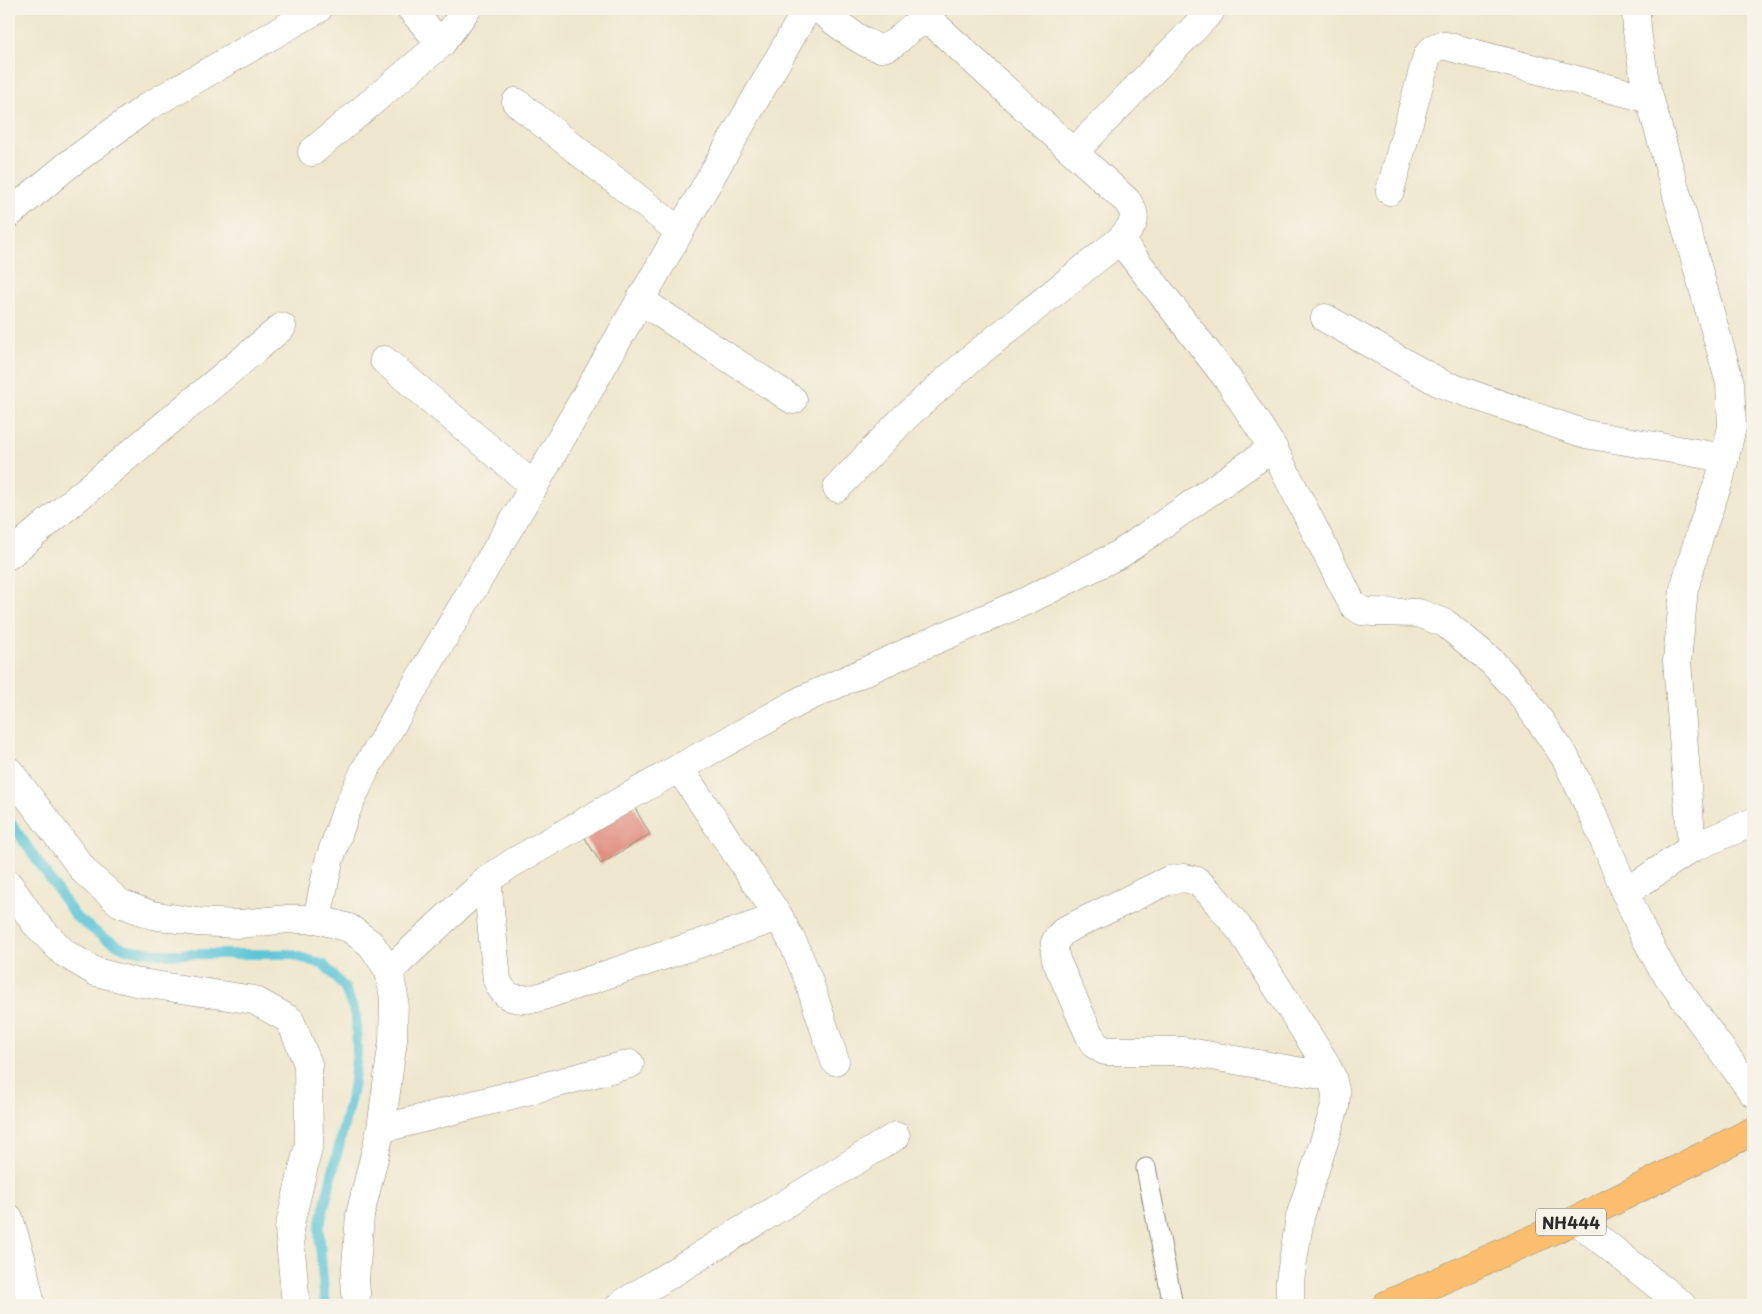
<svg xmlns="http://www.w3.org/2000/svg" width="1762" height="1314" font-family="'Playpen Sans',sans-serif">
<rect width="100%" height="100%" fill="#f7f3e8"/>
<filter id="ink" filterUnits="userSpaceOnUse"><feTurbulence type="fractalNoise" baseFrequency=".02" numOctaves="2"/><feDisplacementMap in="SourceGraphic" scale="10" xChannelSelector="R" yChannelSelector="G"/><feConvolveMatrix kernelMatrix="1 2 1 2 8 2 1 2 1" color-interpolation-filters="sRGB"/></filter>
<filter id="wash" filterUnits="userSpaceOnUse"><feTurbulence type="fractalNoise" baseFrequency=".0096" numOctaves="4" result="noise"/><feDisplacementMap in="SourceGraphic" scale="20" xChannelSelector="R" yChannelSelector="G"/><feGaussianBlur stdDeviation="1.12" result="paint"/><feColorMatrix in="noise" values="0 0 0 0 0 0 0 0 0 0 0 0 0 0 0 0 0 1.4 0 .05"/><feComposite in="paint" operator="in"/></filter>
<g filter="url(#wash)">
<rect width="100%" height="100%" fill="#eee7cd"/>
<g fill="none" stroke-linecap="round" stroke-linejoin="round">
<polyline stroke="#5cc5d7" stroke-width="10" points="9,820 76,917 103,937 126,949 164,954 290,954 324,965 344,987 356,1015 357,1053 353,1088 319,1229 324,1295 327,1305"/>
</g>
<g id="blocks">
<polygon fill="#e18f82" points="629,798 650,834 601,864 579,828"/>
</g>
</g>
<g filter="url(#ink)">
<use href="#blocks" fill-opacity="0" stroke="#8c897c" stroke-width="1"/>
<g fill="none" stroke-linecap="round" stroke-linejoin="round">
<defs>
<polyline id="lane" points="1146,1168 1173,1305"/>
<g id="street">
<polyline points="411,9 441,44 467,9"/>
<path d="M819 9C830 18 868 49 882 48 904 45 909 14 936 26L1127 201C1140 219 1133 225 1120 240L973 357 904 418 837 488"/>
<polyline points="1636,9 1637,31 1645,82 1730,383 1732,427 1720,478 1700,534 1684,589 1677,661 1692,848"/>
<polyline points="516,102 679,231"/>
<polyline points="312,152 441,44"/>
<polyline points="1074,152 1210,12"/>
<path d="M1390 191 1427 56C1433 48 1436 45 1446 46L1650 99"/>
<polyline points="9,214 68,165 147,107 318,9"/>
<polyline points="1120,240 1230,382 1273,448 1353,605 1362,611 1373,612 1418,613 1445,623 1491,661 1519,691 1565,757 1596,821 1642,931 1660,965 1753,1093"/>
<polyline points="640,300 793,400"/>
<polyline points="1325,318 1442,384 1585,434 1725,458"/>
<polyline points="384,360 534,486"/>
<polyline points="9,555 282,327"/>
<polyline points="679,768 779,917 794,945 807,976 835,1061"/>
<polyline points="9,771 85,872 120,903 152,915 196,922 240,924 288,919 317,919 349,928 371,944 389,971 394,997 393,1040 381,1129 360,1215 355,1280 357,1305"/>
<path d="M487 880 497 980C506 1001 516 1000 537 998L779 917"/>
<polyline points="9,885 35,923 64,953 96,972 135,982 254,1000 290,1020 308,1064 309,1144 289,1229 296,1305"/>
<polyline points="1625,893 1692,848 1753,822"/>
<polyline points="317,919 329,861 346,811 365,770 534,486 807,9"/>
<polyline points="389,971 487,880 514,862 679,768 804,699 919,647 1028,600 1120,554 1273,448"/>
<polyline points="381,1129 630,1064"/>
<polyline points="9,1218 21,1258 31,1305"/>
<polyline points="1576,1220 1682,1305"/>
<polyline points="620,1305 896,1136"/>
<path d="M1290 1305V1280L1300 1217 1335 1107 1336 1094 1332 1077 1324 1061 1242 932 1210 893 1197 881 1184 878 1169 880 1065 930C1053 941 1053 944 1056 960L1089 1034 1095 1045 1105 1051H1183L1332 1077"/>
</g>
<polyline id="highway" points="1386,1305 1576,1220 1753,1131"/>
</defs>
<use href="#lane" stroke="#8c897c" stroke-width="21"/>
<use href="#street" stroke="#8c897c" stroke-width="29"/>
<use href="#highway" stroke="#8c897c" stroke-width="29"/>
<use href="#lane" stroke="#fff" stroke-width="19"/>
<use href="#street" stroke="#fff" stroke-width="28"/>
<use href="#highway" stroke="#fbbe6e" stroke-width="28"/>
</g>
</g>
<g text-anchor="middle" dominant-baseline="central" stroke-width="4" stroke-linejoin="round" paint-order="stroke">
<rect fill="#f7f3e8" stroke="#686764" stroke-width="1" x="1536" y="1208.5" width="70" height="27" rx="4"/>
<g font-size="16" font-weight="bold" fill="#2b2b2b">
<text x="1571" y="1222">NH444</text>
</g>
</g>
<rect width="1762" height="1314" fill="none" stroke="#f7f3e8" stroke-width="30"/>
</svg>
